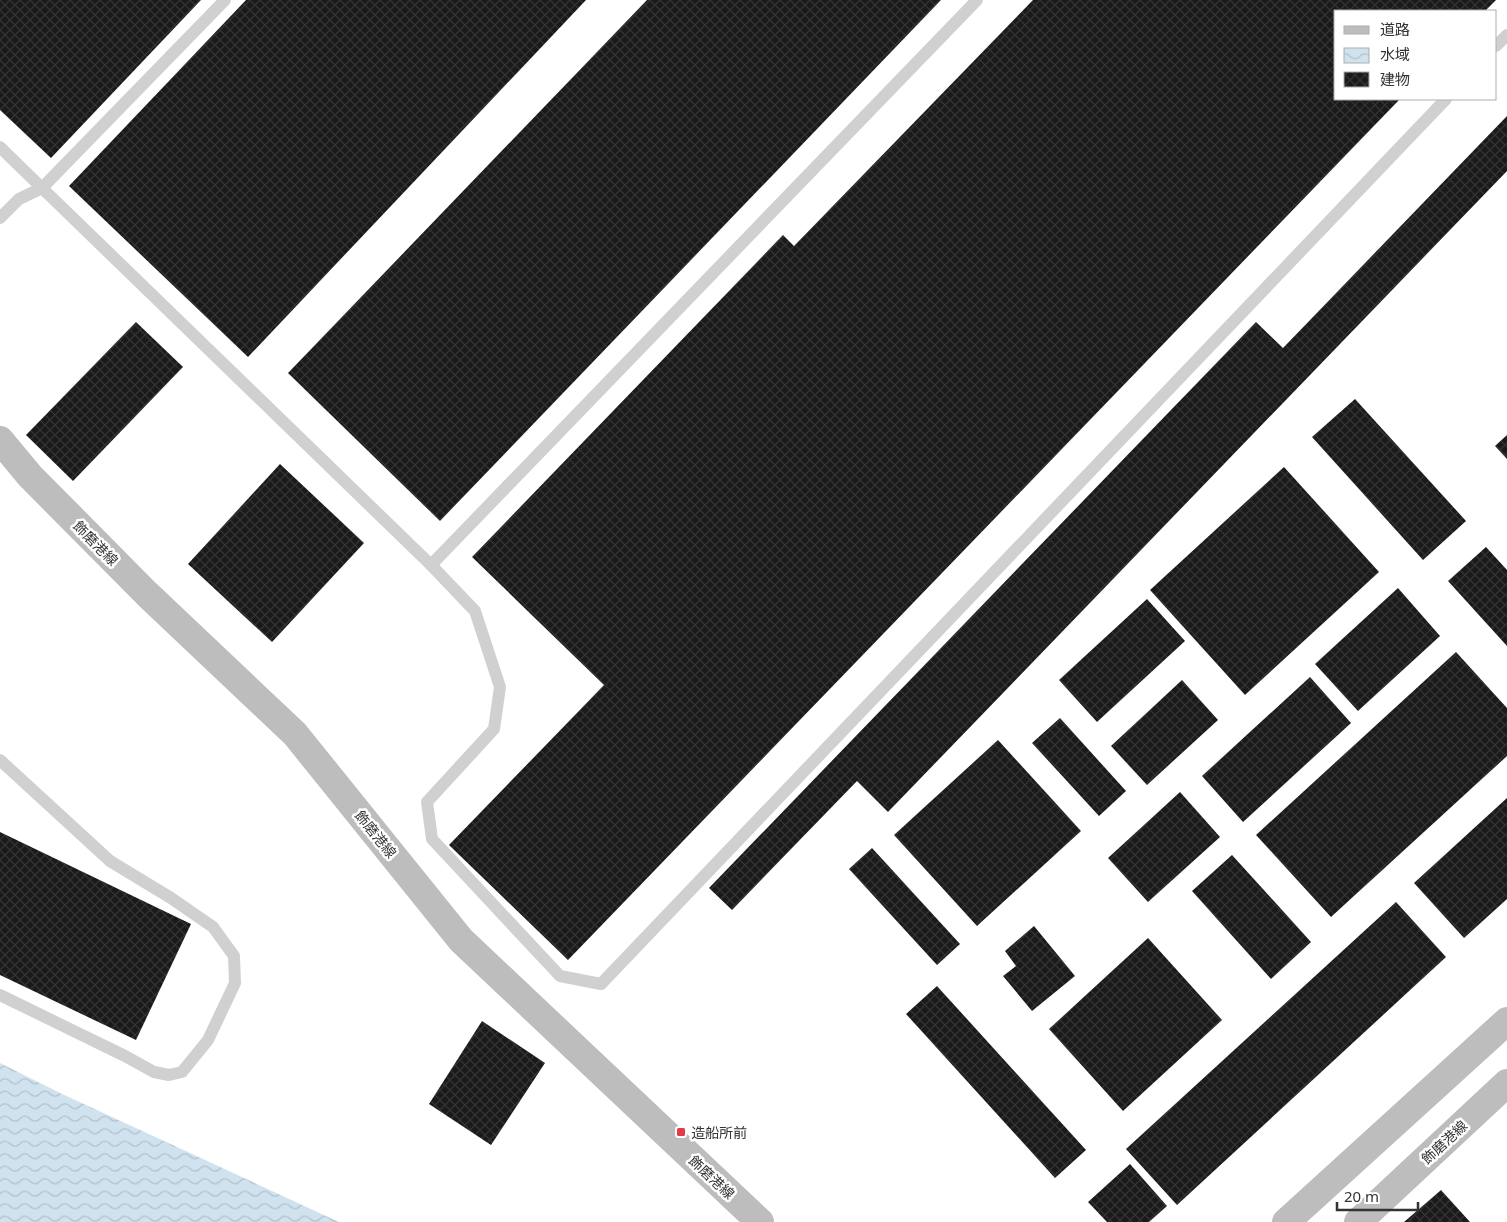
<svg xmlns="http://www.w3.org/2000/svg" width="1507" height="1222" font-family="'Noto Sans','Noto Sans JP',sans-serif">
<defs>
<pattern id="water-waves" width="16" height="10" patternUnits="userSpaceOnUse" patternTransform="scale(1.25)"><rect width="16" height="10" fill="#cfe2ee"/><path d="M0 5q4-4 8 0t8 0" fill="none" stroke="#b2c2cd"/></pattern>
<pattern id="building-cross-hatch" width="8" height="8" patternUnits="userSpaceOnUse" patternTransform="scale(1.25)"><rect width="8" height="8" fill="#1a1a1a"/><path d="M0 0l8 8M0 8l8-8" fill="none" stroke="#333"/></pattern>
</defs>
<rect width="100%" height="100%" fill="#fff"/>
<polygon fill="url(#water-waves)" points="0,1063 60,1093 339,1222 0,1222"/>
<g fill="url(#building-cross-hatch)">
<polygon points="0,0 201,0 51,158 0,110"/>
<polygon points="246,0 586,0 248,357 69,186"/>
<polygon points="647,0 941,0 440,521 288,373"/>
<polygon points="1033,0 1496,0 1485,11 1336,11 1336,99 1400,99 568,960 449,845 604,685 472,557 783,235 794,246"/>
<polygon points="1507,116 1507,171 888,812 857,781 732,910 709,888 1256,322 1283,348"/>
<polygon points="136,322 183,367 73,481 26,435"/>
<polygon points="1355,399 1466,521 1423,560 1312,437"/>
<polygon points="1507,435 1507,459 1495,446"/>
<polygon points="280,464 364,543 272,642 188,564"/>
<polygon points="1284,467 1379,572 1245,695 1150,590"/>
<polygon points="1486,547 1507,570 1507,646 1448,581"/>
<polygon points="1398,588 1440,636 1358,711 1315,664"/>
<polygon points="1147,599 1185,641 1097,722 1059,680"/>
<polygon points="1456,652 1507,708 1507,756 1331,917 1256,835"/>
<polygon points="1310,677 1351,723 1243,822 1202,776"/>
<polygon points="1182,680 1218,720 1147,785 1111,746"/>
<polygon points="1060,718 1126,791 1099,816 1032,743"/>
<polygon points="998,740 1081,831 977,926 894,835"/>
<polygon points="1180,792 1220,837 1148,902 1108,858"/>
<polygon points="1507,798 1507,899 1464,938 1414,883"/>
<polygon points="0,832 191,924 136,1040 0,975"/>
<polygon points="872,848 960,944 937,965 849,869"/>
<polygon points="1232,855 1311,942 1271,979 1192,891"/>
<polygon points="1396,902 1446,957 1177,1205 1126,1149"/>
<polygon points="1034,926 1075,976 1032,1011 1003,976 1016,966 1005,951"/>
<polygon points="1148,938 1222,1020 1123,1111 1049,1029"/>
<polygon points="937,986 1086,1150 1055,1178 906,1014"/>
<polygon points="482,1021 545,1063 491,1145 429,1104"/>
<polygon points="1130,1164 1167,1206 1149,1222 1107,1222 1088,1202"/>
<polygon points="1441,1190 1470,1222 1404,1222"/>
</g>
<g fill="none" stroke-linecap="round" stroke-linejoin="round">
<g stroke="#d0d0d0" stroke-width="12">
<polyline points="1496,46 1507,35"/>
<polyline points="0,147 42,188 225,0"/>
<polyline points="0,218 19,199 42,188 431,565 475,611 500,687 494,729 427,802 432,839 560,976 601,984 1446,99"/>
<polyline points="431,565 977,0"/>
<polyline points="0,760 110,861 171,898 213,927 234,956 235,983 208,1040 182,1072 169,1075 154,1072 125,1056 0,995"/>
</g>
<g stroke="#bdbdbd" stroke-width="28">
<polyline points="0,440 30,476 147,594 295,734 461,940 760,1222"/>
<polyline points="1286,1222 1507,1021"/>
<polyline points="1358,1222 1507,1083"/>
</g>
</g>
<rect fill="#e63946" stroke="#fff" stroke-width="2" x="676" y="1127" width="10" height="10" rx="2.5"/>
<g text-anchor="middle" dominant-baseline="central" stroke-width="5" stroke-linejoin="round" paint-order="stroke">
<g font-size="14" fill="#333" stroke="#fff">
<text transform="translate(96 543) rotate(45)">飾磨港線</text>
<text transform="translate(376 834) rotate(51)">飾磨港線</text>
<text transform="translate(1444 1142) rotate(-43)">飾磨港線</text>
<text transform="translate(712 1177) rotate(43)">飾磨港線</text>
</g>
<g font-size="14" fill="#333" stroke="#fff" text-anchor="start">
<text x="691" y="1132">造船所前</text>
</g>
</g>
<rect x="1334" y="10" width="162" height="90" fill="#ffffff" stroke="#adadad"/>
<rect x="1344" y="26" width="25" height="8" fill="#bdbdbd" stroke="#adadad"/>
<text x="1380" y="35" font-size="15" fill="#333333">道路</text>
<rect x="1344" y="48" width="25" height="15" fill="url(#water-waves)" stroke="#adadad"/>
<text x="1380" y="60" font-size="15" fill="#333333">水域</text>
<rect x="1344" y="72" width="25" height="15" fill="url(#building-cross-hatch)" stroke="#adadad"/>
<text x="1380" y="85" font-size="15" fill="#333333">建物</text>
<path d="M1337 1202v8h81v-8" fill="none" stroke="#333333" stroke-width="2.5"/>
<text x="1344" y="1202" font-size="15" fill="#333333" stroke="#ffffff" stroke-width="4" paint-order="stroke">20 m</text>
</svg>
